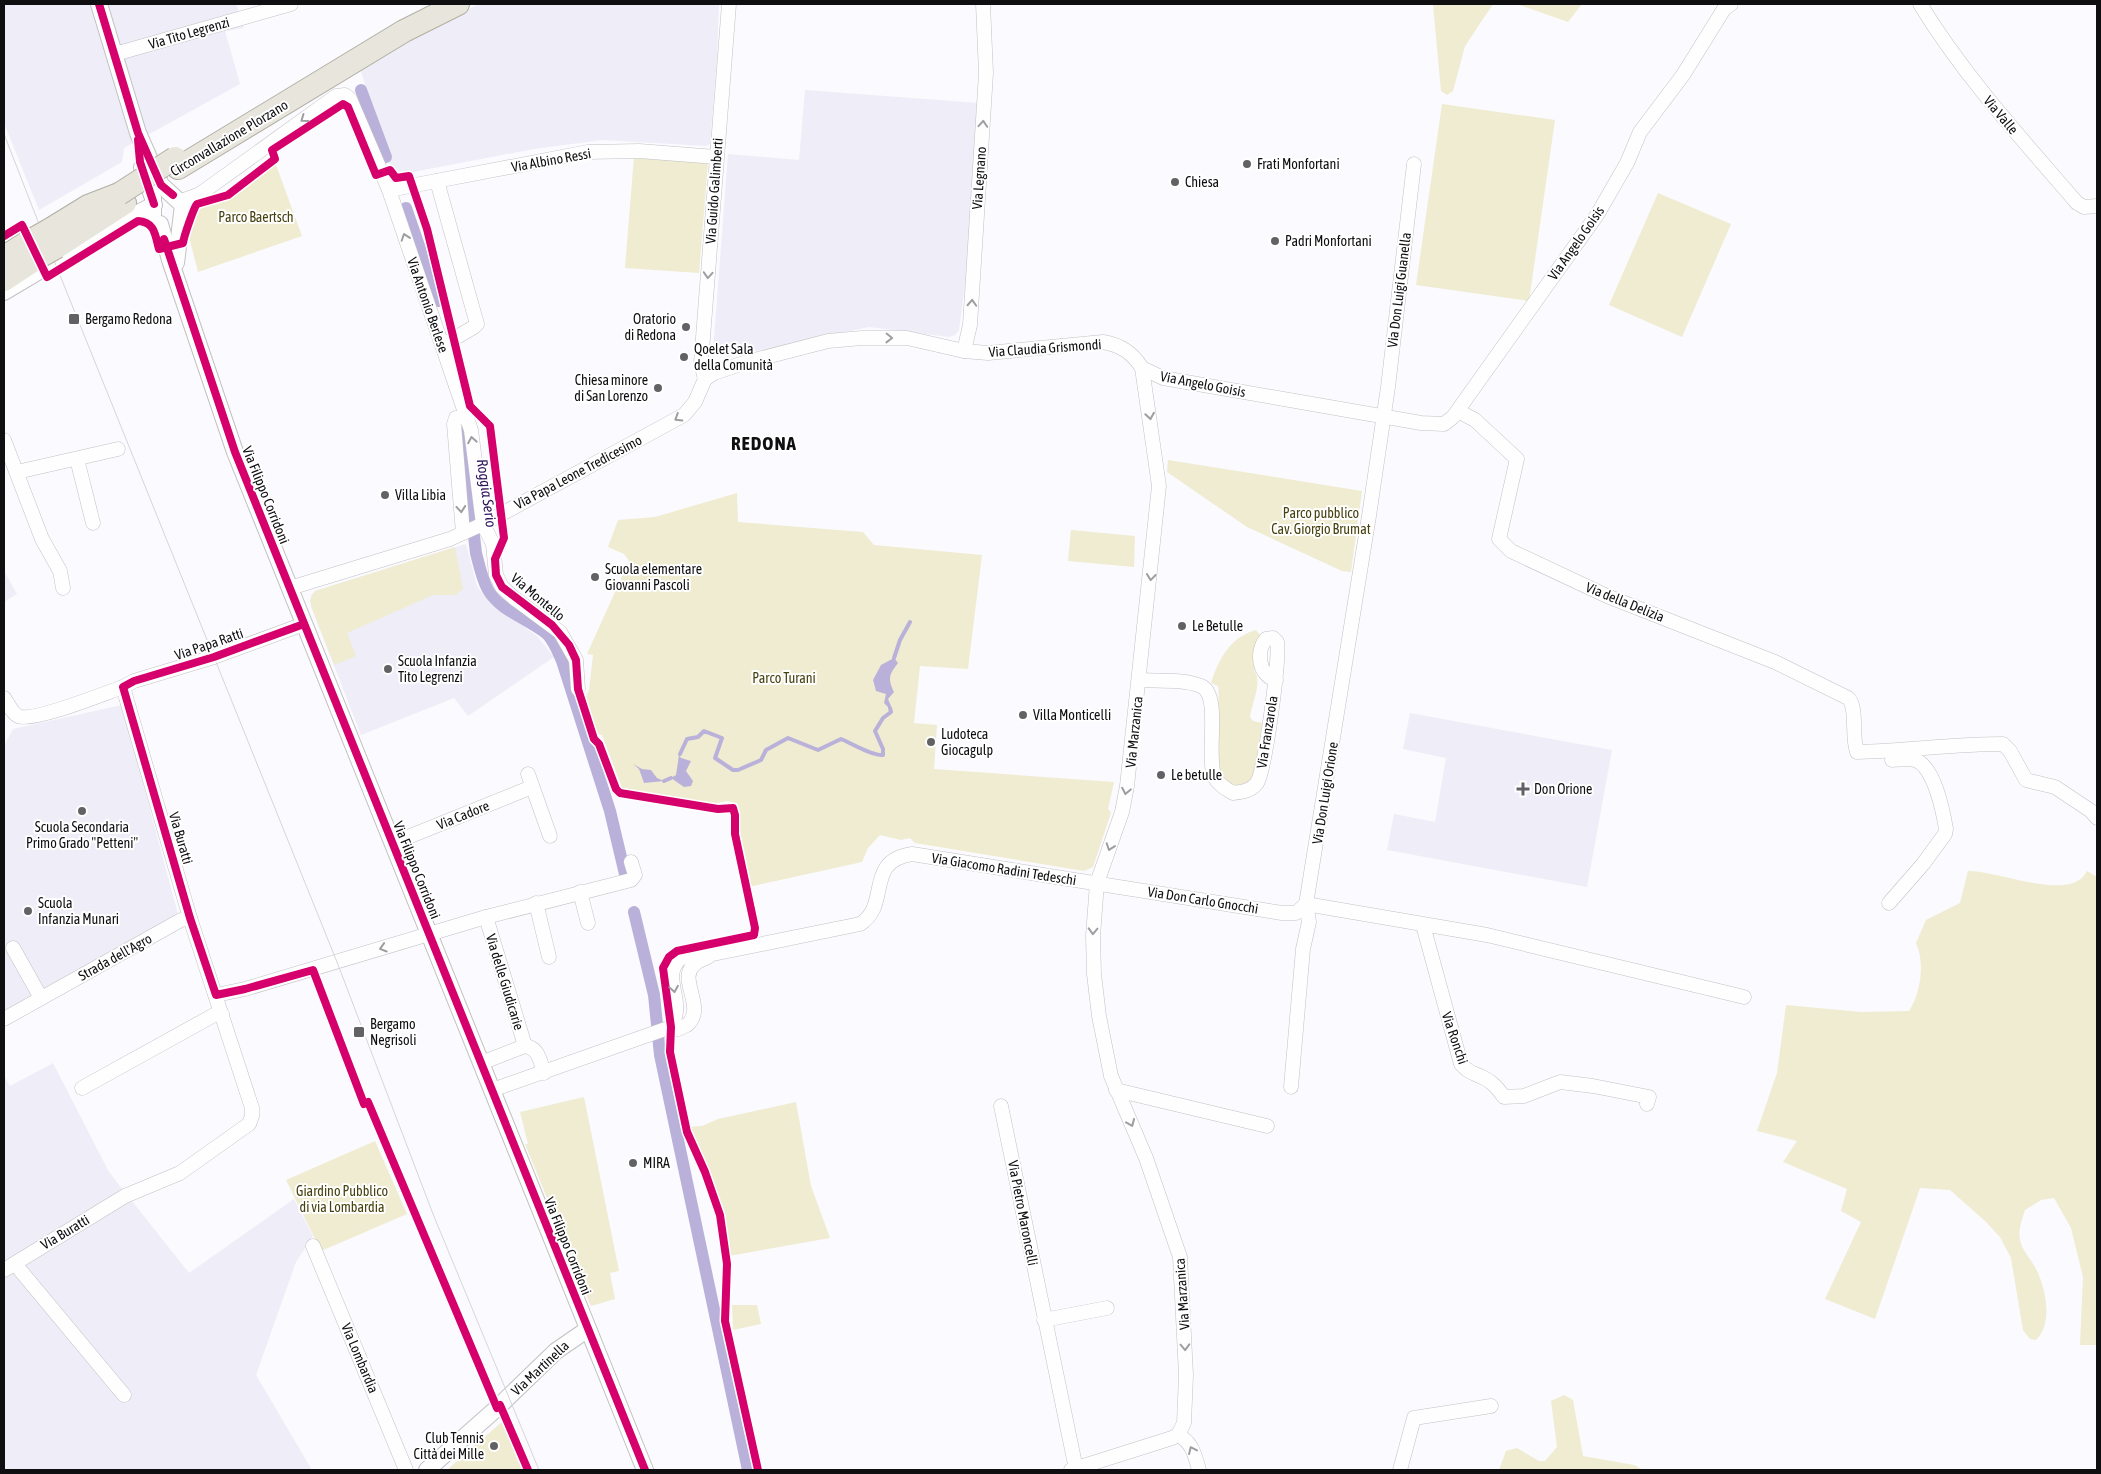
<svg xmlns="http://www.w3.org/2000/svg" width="2101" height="1474" font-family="'Asap Condensed',sans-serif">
<rect width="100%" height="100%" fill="#fbfafe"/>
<g fill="#efedf7">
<polygon points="4,4 236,4 244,28 225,31 240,84 124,148 122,162 39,210 4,123"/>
<polygon points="480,4 719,4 717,59 710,144 706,146 602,140 534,149 398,175 393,174 360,68 427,27"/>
<polygon points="805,90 979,103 967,269 959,330 955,335 949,337 869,327 728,357 713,352 728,154 799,160"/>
<polygon points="466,544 477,586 489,602 537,636 554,657 468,716 454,698 361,735 311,606 311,595 315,591"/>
<polygon points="4,571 17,594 4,602"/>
<polygon points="122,705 179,918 4,1014 4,746 13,729"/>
<polygon points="1410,713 1612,750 1587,887 1387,850 1394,814 1435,822 1446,758 1403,749"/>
<polygon points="53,1063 109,1172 189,1273 294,1199 313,1236 296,1262 256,1375 312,1470 4,1470 4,1076 10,1086"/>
</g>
<g fill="#efecd1">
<polygon points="1433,4 1493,4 1465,46 1453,91 1447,95 1441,91"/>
<polygon points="1517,4 1582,4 1568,22"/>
<polygon points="1442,104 1555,120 1529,301 1416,285"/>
<polygon points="634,156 708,162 699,273 625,268"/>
<polygon points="275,162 302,236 198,272 188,233 195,222 197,207 221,201"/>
<polygon points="1658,193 1731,224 1682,337 1609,305"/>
<polygon points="1168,460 1362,491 1351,572 1342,571 1247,527 1167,472"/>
<polygon points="737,493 738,522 863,532 874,545 982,555 968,669 920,666 914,723 937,725 934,769 1114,782 1108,809 1111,812 1110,816 1093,867 1084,871 915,843 910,838 901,840 880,835 868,848 862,862 748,887 736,832 738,804 727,801 713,804 622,788 602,735 593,733 585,699 589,690 593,655 587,654 629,561 624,554 608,547 618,520 655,517"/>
<polygon points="1071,530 1135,536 1134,567 1068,561"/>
<polygon points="455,547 463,589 455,595 433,595 347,633 356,656 334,665 311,606 310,600 315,591"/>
<path d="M1256 630 1260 635 1254 670C1263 682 1252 702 1250 717L1253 721 1262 723 1253 780C1249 782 1243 786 1239 786 1204 791 1222 704 1218 686L1211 683C1219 659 1230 637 1256 630Z"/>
<path d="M1968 871C1997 871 2055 896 2079 880 2082 879 2085 874 2087 871L2097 877V1345H2080L2083 1277 2071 1228 2054 1198 2041 1200 2025 1210C2022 1220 2018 1229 2020 1240 2022 1251 2032 1260 2037 1271 2046 1290 2053 1324 2036 1340L2030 1339 2023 1330 2011 1258 2000 1237 1985 1221 1950 1190 1920 1188 1875 1319 1825 1299 1861 1222 1841 1211 1847 1189 1783 1162 1797 1141 1757 1131 1777 1073 1786 1005 1861 1012 1909 1011C1921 993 1925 962 1916 943L1926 920 1960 903Z"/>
<polygon points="584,1097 619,1271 610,1273 615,1299 591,1306 525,1144 528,1144 520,1112"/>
<polygon points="796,1102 811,1186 830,1238 729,1256 720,1206 688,1127 702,1126 718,1119"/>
<polygon points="375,1141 407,1214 321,1251 286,1180"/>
<polygon points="732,1305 757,1305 761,1324 733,1330"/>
<polygon points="1564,1395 1573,1400 1583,1456 1634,1465 1643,1470 1499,1470 1506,1451 1517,1448 1539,1461 1545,1461 1557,1447 1551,1401"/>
<polygon points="503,1421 524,1470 447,1470"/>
</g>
<g fill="#bab1da">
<path d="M894 658 898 663C890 674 887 677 894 692L888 699 891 706 889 708 884 703 886 694 876 691 873 680 881 665Z"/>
<polygon points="679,755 681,758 691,761 686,771 693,781 691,786 684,787 671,778 676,775"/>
<polygon points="633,764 642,769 651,770 657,778 664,781 644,783 639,769"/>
</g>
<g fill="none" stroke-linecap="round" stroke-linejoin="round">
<g stroke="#bab1da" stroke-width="4">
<polyline points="894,658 900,640 910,622"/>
<path d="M680 754 687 739 698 737 704 731 722 738 715 758 733 770H738L761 760 766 750 788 738 818 750 841 739C851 743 872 756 883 755V749L875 731 883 718 891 712 890 708"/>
<polyline points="664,781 671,778"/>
</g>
<g stroke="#bab1da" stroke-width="12">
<polyline points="361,90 386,157"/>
<polyline points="406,208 438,301"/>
<path d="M462 433 476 553C479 565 482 579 488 590 500 611 529 619 547 634 554 641 558 652 562 661L610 811 625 874"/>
<polyline points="634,912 654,995 660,1055 748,1470"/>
</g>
<defs>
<g id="minor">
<path d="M1920 4C1964 76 2022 139 2077 203L2084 207 2097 206"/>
<polyline points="115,54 291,4"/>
<polyline points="437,181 477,324 474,327 443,345"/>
<polyline points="389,190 588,152 639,151 716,157"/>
<polyline points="181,201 200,194 336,96 345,95 350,99 389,190 471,430 483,524 493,544 496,575 502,587 514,598 560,632 576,660 578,689"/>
<polyline points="964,351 970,325 986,73 983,4"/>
<polyline points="1142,368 1163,378 1421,423 1444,424 1453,417 1597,215 1627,163 1640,132 1683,75 1724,9 1731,4"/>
<path d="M705 379 714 373 747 362 828 341 862 338H907L964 351 988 353 1103 342C1120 345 1132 352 1142 368L1159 486 1127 786 1122 812 1097 883 1093 936 1094 974 1099 1016 1111 1076 1146 1158 1180 1257 1186 1375 1184 1423 1178 1435 1172 1438 1071 1470"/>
<polyline points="705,379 701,363 729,4"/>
<path d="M1458 411 1475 420 1517 459 1499 539 1511 551 1607 596 1775 662 1848 698C1858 707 1851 735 1857 752 1906 751 1954 744 2003 744L2010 751 2026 780 2055 787 2091 811 2097 818"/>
<polyline points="4,440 42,539 60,571 63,588"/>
<polyline points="77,459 93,523"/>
<polyline points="17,472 118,449"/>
<polyline points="463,533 454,424 456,418 465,417"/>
<polyline points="290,588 450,539 483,524 684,415 695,402 705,379"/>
<path d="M1140 680C1159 681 1183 679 1201 686 1222 695 1205 756 1215 778 1219 785 1226 789 1233 793 1242 792 1251 791 1257 783 1265 771 1280 658 1277 642L1273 638 1266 639C1256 651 1258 675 1276 680"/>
<path d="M4 698C8 703 12 713 18 716 32 723 105 693 123 687L134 681 214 657 304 624"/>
<polyline points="528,774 550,836"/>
<polyline points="393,843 532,787"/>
<polyline points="580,892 588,923"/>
<polyline points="536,903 549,957"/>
<path d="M1889 903 1923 864 1945 834 1946 829C1943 811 1934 766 1915 760 1908 758 1899 760 1892 760"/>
<polyline points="1306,904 1487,935 1744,997"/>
<polyline points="486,917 525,1046"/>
<path d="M1423 925 1461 1064C1470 1074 1473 1072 1484 1078 1493 1082 1498 1089 1504 1097L1524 1096 1560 1082 1593 1086 1649 1097 1647 1104"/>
<polyline points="13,948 41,998"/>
<polyline points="216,995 245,989 486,917 631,880 635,875 631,862"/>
<polyline points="4,1019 181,920 190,918"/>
<path d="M671 1027C687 1000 659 977 681 958L713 954 860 924C891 905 864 861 912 854L1282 913H1296L1306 904"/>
<path d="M481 1063 525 1046C539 1048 540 1061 544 1073"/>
<polyline points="1291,1087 1303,949 1309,922 1306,904 1369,516 1388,387 1414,164"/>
<polyline points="82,1088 214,1015 222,1014"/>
<path d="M492 1090 671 1027 678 1029 687 1025C707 1008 677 979 694 965 697 961 703 959 708 957"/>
<polyline points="1116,1090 1267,1126"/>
<polyline points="1001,1106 1076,1469"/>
<polyline points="313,1246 406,1470"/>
<polyline points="15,1264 124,1395"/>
<polyline points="4,1270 125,1196 180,1173 249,1124 252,1116 252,1108 190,918 123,687"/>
<polyline points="1044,1320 1107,1308"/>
<path d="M1178 1435C1192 1442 1195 1455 1199 1470"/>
<polyline points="1400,1470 1414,1418 1491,1406"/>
</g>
<g id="tertiary">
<polyline points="99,4 138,133 161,185 183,205 176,263"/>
<polyline points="142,167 153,198 153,215"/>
<polyline points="160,224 170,260 235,452 645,1470"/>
<polyline points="4,292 130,217 154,205"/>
<polyline points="427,1470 497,1408 556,1351 588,1329"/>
</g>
<g id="trunk">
<polyline points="178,168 404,31 458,4"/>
<polyline points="49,230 88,206 119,194"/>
<polyline points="57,247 125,203"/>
<polyline points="4,257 26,243"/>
<polyline points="4,280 36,259"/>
</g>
</defs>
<use href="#minor" stroke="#c2c1c4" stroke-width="15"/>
<use href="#tertiary" stroke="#c2c1c4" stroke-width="18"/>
<use href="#trunk" stroke="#b1afa4" stroke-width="24"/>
<use href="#minor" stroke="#fefeff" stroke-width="14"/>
<use href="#tertiary" stroke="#fefeff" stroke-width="16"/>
<use href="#trunk" stroke="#e8e6dc" stroke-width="22"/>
<g stroke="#d6d6d7" stroke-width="1">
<polyline points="4,134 39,224"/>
<polyline points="53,258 337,962 433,1214 539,1470"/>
</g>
<defs>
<g id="trunk-bridge">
<polyline points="119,194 175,158"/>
<polyline points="26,243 49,230"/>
<polyline points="36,259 57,247"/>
</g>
</defs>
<use href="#trunk-bridge" stroke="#b1afa4" stroke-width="24" stroke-linecap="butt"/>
<use href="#trunk-bridge" stroke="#e8e6dc" stroke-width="22"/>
<defs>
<g id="cycleway">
<polyline points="99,4 138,133 161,185 173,195"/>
<polyline points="138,140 140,162 154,204"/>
<path d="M4 236 22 225 47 277 138 221C155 222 155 235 159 249L183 243C184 236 194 207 197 204L228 195 275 159 272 150 343 104 348 107 376 175 390 170 396 178 409 176 427 229 470 406 490 426 504 538 495 559 496 575 502 587 552 625 569 645 576 660 578 689 594 739 599 744 616 789 620 793 718 809 733 808 735 815V834L755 928 754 935 677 951 669 957 663 968 671 1027 670 1052 687 1132 705 1172 720 1215 727 1264 725 1321 758 1470"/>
<polyline points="164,239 235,452 645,1470"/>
<polyline points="304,624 214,657 134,681 123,687 190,918 216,995 245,989 313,970 364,1104 368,1102 497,1408"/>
<polyline points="500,1405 528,1470"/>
</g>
</defs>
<use href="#cycleway" stroke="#fff" stroke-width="11"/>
<use href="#cycleway" stroke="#d6006c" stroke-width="8"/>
</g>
<defs><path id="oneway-chevron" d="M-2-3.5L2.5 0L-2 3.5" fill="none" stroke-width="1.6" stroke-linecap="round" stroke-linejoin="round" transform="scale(1.25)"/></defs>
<g stroke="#9e9ea0">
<use href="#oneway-chevron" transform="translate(304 119) rotate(144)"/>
<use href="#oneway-chevron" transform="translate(983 124) rotate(-86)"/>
<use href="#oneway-chevron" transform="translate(405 237) rotate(-109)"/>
<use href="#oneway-chevron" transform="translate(708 275) rotate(94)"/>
<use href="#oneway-chevron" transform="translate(972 303) rotate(-87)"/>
<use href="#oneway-chevron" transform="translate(889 338) rotate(1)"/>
<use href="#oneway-chevron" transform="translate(1150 416) rotate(81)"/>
<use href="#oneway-chevron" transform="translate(678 418) rotate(148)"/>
<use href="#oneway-chevron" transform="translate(472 440) rotate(-100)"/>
<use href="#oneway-chevron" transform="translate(461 509) rotate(85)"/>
<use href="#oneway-chevron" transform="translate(1151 577) rotate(96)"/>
<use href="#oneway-chevron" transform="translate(1126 791) rotate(101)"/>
<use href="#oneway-chevron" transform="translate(1110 847) rotate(109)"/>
<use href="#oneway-chevron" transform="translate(1093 931) rotate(92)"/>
<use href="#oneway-chevron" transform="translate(383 948) rotate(163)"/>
<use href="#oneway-chevron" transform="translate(674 989) rotate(81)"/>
<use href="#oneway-chevron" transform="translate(1131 1123) rotate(67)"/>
<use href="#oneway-chevron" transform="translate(1185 1347) rotate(88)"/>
<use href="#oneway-chevron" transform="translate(1192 1450) rotate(-115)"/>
</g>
<g fill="#626164" stroke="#fff" stroke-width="2">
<circle cx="1247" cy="164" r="5"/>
<circle cx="1175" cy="182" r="5"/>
<circle cx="1275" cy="241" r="5"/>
<rect x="68" y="313" width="12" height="12" rx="2.5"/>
<circle cx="686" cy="327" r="5"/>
<circle cx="684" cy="357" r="5"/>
<circle cx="658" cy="388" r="5"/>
<circle cx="385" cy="495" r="5"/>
<circle cx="595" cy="577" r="5"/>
<circle cx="1182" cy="626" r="5"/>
<circle cx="388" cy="669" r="5"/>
<circle cx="1023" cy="715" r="5"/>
<circle cx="931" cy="742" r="5"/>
<circle cx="1161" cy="775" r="5"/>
<path d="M1520.5 781.5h5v5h5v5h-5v5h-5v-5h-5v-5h5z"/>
<circle cx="82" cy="811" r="5"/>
<circle cx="28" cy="911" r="5"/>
<rect x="353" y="1026" width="12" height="12" rx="2.5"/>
<circle cx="633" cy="1163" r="5"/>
<circle cx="494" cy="1446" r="5"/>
</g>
<g text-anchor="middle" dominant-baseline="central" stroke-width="4" stroke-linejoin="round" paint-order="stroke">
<g font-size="14" fill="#0f0e11" stroke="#fff">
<text transform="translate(189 33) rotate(-16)">Via Tito Legrenzi</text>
<text transform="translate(2001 115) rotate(50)">Via Valle</text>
<text transform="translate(229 138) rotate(-31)">Circonvallazione Plorzano</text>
<text transform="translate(551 160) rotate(-10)">Via Albino Ressi</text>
<text transform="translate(979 178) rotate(-86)">Via Legnano</text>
<text transform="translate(714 191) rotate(-86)">Via Guido Galimberti</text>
<text transform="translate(1576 243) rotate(-55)">Via Angelo Goisis</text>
<text transform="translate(1399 290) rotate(-83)">Via Don Luigi Guanella</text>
<text transform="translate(428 305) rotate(71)">Via Antonio Berlese</text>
<text transform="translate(1045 348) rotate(-4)">Via Claudia Grismondi</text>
<text transform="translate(1203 384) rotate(11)">Via Angelo Goisis</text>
<text transform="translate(578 472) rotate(-28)">Via Papa Leone Tredicesimo</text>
<text transform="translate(266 495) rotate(68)">Via Filippo Corridoni</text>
<text transform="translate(538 597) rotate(40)">Via Montello</text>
<text transform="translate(1625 602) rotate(22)">Via della Delizia</text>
<text transform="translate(209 644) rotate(-19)">Via Papa Ratti</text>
<text transform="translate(1134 732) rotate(-84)">Via Marzanica</text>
<text transform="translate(1267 732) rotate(-81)">Via Franzarola</text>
<text transform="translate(1325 793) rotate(-81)">Via Don Luigi Orione</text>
<text transform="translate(463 815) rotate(-22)">Via Cadore</text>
<text transform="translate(181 838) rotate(74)">Via Buratti</text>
<text transform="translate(1004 869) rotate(9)">Via Giacomo Radini Tedeschi</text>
<text transform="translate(417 870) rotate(68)">Via Filippo Corridoni</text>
<text transform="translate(1203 900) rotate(9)">Via Don Carlo Gnocchi</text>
<text transform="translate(115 957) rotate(-29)">Strada dell'Agro</text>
<text transform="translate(505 982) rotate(73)">Via delle Giudicarie</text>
<text transform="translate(1455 1038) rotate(71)">Via Ronchi</text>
<text transform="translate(1023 1213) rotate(79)">Via Pietro Maroncelli</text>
<text transform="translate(65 1232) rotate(-31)">Via Buratti</text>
<text transform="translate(568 1246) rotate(68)">Via Filippo Corridoni</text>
<text transform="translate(1182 1294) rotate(-94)">Via Marzanica</text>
<text transform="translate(360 1358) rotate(67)">Via Lombardia</text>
<text transform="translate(540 1368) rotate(-43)">Via Martinella</text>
</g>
<g font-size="14" fill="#0f0e11" stroke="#fff" text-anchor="start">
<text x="1257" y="164">Frati Monfortani</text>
<text x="1185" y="182">Chiesa</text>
<text x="1285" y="241">Padri Monfortani</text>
<text x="85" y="319">Bergamo Redona</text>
<text x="676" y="319" text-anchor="end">Oratorio<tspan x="676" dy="16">di Redona</tspan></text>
<text x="694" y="349">Qoelet Sala<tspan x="694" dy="16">della Comunità</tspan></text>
<text x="648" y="380" text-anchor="end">Chiesa minore<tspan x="648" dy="16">di San Lorenzo</tspan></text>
<text x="395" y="495">Villa Libia</text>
<text x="605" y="569">Scuola elementare<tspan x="605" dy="16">Giovanni Pascoli</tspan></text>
<text x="1192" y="626">Le Betulle</text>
<text x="398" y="661">Scuola Infanzia<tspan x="398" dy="16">Tito Legrenzi</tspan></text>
<text x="1033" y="715">Villa Monticelli</text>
<text x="941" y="734">Ludoteca<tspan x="941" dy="16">Giocagulp</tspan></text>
<text x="1171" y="775">Le betulle</text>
<text x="1534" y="789">Don Orione</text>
<text x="82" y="827" text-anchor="middle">Scuola Secondaria<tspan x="82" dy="16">Primo Grado "Petteni"</tspan></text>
<text x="38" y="903">Scuola<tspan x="38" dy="16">Infanzia Munari</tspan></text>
<text x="370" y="1024">Bergamo<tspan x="370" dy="16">Negrisoli</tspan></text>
<text x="643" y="1163">MIRA</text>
<text x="484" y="1438" text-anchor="end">Club Tennis<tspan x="484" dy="16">Città dei Mille</tspan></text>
</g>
<g font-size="14" fill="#47410f" stroke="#fff">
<text x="256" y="217">Parco Baertsch</text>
<text x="1321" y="513">Parco pubblico<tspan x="1321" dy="16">Cav. Giorgio Brumat</tspan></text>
<text x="784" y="678">Parco Turani</text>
<text x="342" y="1191">Giardino Pubblico<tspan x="342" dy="16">di via Lombardia</tspan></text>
</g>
<g font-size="15" font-style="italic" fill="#2f175b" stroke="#fff">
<text transform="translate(487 493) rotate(82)">Roggia Serio</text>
</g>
<g font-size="19" font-weight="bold" letter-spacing="1" fill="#0f0e11" stroke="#fff">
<text x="764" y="443">REDONA</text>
</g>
</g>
<rect width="2101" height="1474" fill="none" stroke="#0f0e11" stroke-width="10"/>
</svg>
